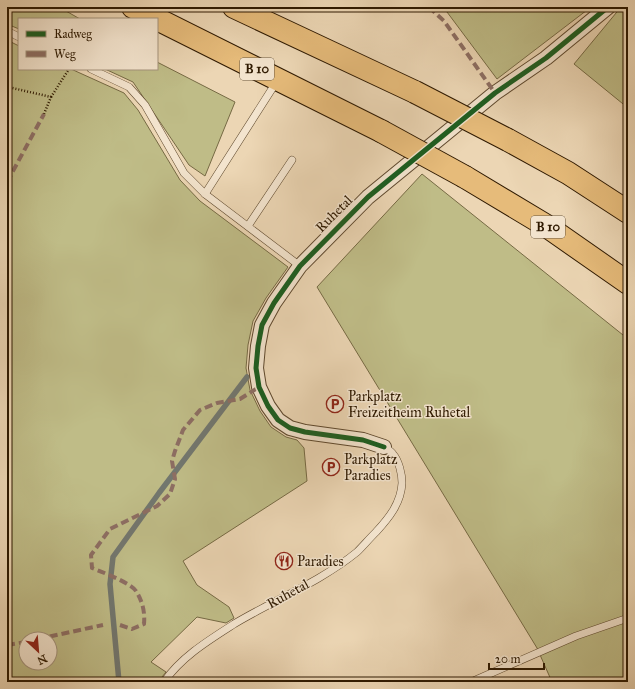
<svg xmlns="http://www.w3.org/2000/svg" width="635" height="689" font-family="'IM FELL Great Primer',serif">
<rect width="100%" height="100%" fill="#ecd6b4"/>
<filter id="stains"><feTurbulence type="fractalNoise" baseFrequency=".005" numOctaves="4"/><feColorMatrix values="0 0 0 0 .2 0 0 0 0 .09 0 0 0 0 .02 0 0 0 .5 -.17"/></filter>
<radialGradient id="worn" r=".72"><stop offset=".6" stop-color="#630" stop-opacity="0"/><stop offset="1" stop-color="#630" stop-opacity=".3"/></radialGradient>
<g fill="#bfbc87" stroke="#766a44" fill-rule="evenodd">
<polygon points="7,7 59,7 80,19 19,19 19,29 7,24"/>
<polygon points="441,7 591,7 497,79 447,12"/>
<polygon points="621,7 628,7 628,108 574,64"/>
<path d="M7 40 19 46V69H71L124 93 138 110 180 180 200 201 288 267 266 298 253 321 248 345 246 368 250 390 260 411 271 427 286 437 297 440 304 448 307 481 183 561 197 585 229 607 234 618 226 623 197 617 151 662 166 672 158 682H7ZM26 639H50V663H26Z"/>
<polygon points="157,62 235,102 205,176 189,165 133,82 105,69 157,69"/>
<polygon points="422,174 628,339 628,682 552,682 537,648 317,287"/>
</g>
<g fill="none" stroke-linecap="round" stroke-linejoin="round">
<polyline stroke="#72776f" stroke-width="5.5" points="119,682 110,584 113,557 159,493 247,377"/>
<defs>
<g id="lane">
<polyline points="7,31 19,37"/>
<polyline points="91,69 129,87 145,105 184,173 205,194 300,266"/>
<polyline points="205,194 277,81"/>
<polyline points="248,226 292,160"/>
<path d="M164 682C181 657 209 640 234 624 274 600 320 582 357 552 363 546 369 539 376 532 389 518 401 503 402 483 402 474 399 461 393 454 391 451 387 449 384 447"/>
<polyline points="471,682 576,636 628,618"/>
</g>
<polyline id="street" points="384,447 363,440 305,432 290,428 278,420 268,406 259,387 256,368 258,346 262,325 274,303 300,266 368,197 495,93 546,58 608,7"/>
<g id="highway">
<polyline points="133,7 381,131"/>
<polyline points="234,7 415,92"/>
<polyline points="508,140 568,173 628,212"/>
<polyline points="465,177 545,225 628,283"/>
</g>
</defs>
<use href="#lane" stroke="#5e482d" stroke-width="8"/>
<use href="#street" stroke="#5e482d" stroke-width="16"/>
<use href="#highway" stroke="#2e1900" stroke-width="24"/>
<g stroke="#2e1900" stroke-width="2.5" stroke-dasharray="1 2" stroke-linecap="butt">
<polyline points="7,86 8,87 51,97 44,114"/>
<polyline points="51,97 69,69"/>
</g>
<use href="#lane" stroke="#f3e4ce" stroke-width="7"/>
<use href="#street" stroke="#f3e4ce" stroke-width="14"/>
<use href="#highway" stroke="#e6bb7a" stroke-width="22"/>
<defs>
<g id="highway-bridge">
<polyline points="415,92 508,140"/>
<polyline points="381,131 465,177"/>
</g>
</defs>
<use href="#highway-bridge" stroke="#2e1900" stroke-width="24" stroke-linecap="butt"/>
<use href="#highway-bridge" stroke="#e6bb7a" stroke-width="22"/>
<g stroke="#8d6e63" stroke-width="4" stroke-dasharray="8 4" stroke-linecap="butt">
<polyline points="429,7 444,21 495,93"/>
<polyline points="7,182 44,114"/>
<path d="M120 625 132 629 144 624C145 613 143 602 136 591 131 583 102 572 92 568L91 555 110 529 157 506 170 494 175 479 172 461 175 451 183 430 200 410 217 403 240 399 259 387"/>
<polyline points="38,639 103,625"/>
<polyline points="7,645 26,642"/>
</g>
<defs>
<polyline id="cycleway" points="384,447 363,440 305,432 290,428 278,420 268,406 259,387 256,368 258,346 262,325 274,303 300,266 368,197 495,93 546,58 608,7"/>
</defs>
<use href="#cycleway" stroke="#f3e4ce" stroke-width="8"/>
<use href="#cycleway" stroke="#1b5e20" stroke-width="5"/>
</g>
<defs>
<symbol id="parking-ring" viewBox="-11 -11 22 22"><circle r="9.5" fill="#f3e4ce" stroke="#8f2418" stroke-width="1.5"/><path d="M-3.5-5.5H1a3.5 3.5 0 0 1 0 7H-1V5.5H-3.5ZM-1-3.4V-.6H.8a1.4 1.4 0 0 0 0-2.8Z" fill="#8f2418"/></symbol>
<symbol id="restaurant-ring" viewBox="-11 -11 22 22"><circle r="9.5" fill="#f3e4ce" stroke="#8f2418" stroke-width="1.5"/><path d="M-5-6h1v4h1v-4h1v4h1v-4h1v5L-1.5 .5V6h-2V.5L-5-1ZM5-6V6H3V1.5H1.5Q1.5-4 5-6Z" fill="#8f2418"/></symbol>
</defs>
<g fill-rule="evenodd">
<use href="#parking-ring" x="325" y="394" width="20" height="20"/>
<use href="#parking-ring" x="321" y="457" width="20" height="20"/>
<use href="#restaurant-ring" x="274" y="551" width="20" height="20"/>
</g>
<g text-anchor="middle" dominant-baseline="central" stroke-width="3" stroke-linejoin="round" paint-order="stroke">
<g fill="#f3e4ce" stroke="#69563e" stroke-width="1">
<rect x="240" y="58" width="34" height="22" rx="3"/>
<rect x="531" y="216" width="34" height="22" rx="3"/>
</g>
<g font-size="13" font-weight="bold" fill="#2e1900">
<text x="257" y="69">B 10</text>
<text x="548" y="227">B 10</text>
</g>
<g font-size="14" fill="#2e1900" stroke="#f3e4ce">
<text transform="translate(334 214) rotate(-45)">Ruhetal</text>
<text transform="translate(288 594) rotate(-29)">Ruhetal</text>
</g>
<g font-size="14" fill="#2e1900" stroke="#f3e4ce" text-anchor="start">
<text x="348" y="396">Parkplatz<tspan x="348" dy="16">Freizeitheim Ruhetal</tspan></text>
<text x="344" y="459">Parkplatz<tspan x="344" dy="16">Paradies</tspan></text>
<text x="297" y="561">Paradies</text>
</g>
</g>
<rect width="635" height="689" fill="none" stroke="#ecd6b4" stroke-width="24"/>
<rect x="8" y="8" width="619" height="673" fill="none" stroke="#2e1900" stroke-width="2"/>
<rect x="12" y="12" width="611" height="665" fill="none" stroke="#2e1900"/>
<rect x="18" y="18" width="140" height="52" fill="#f3e4ce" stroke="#a4937c"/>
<rect x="26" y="31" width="20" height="6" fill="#1b5e20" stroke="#a4937c"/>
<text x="54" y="38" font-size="12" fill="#2e1900">Radweg</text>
<rect x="26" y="51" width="20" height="6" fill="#8d6e63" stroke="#a4937c"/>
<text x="54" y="58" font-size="12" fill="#2e1900">Weg</text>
<g transform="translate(38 651) rotate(154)"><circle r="19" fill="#f3e4ce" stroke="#a4937c"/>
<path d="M0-3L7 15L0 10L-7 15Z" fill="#8f2418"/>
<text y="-6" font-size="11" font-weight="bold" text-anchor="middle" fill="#2e1900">N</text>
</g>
<path d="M489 663v6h55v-6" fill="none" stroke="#2e1900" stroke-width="2"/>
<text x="495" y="663" font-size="12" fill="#2e1900" stroke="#f3e4ce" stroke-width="3" paint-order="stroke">20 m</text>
<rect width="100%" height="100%" filter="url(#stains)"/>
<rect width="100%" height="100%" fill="url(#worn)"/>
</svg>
